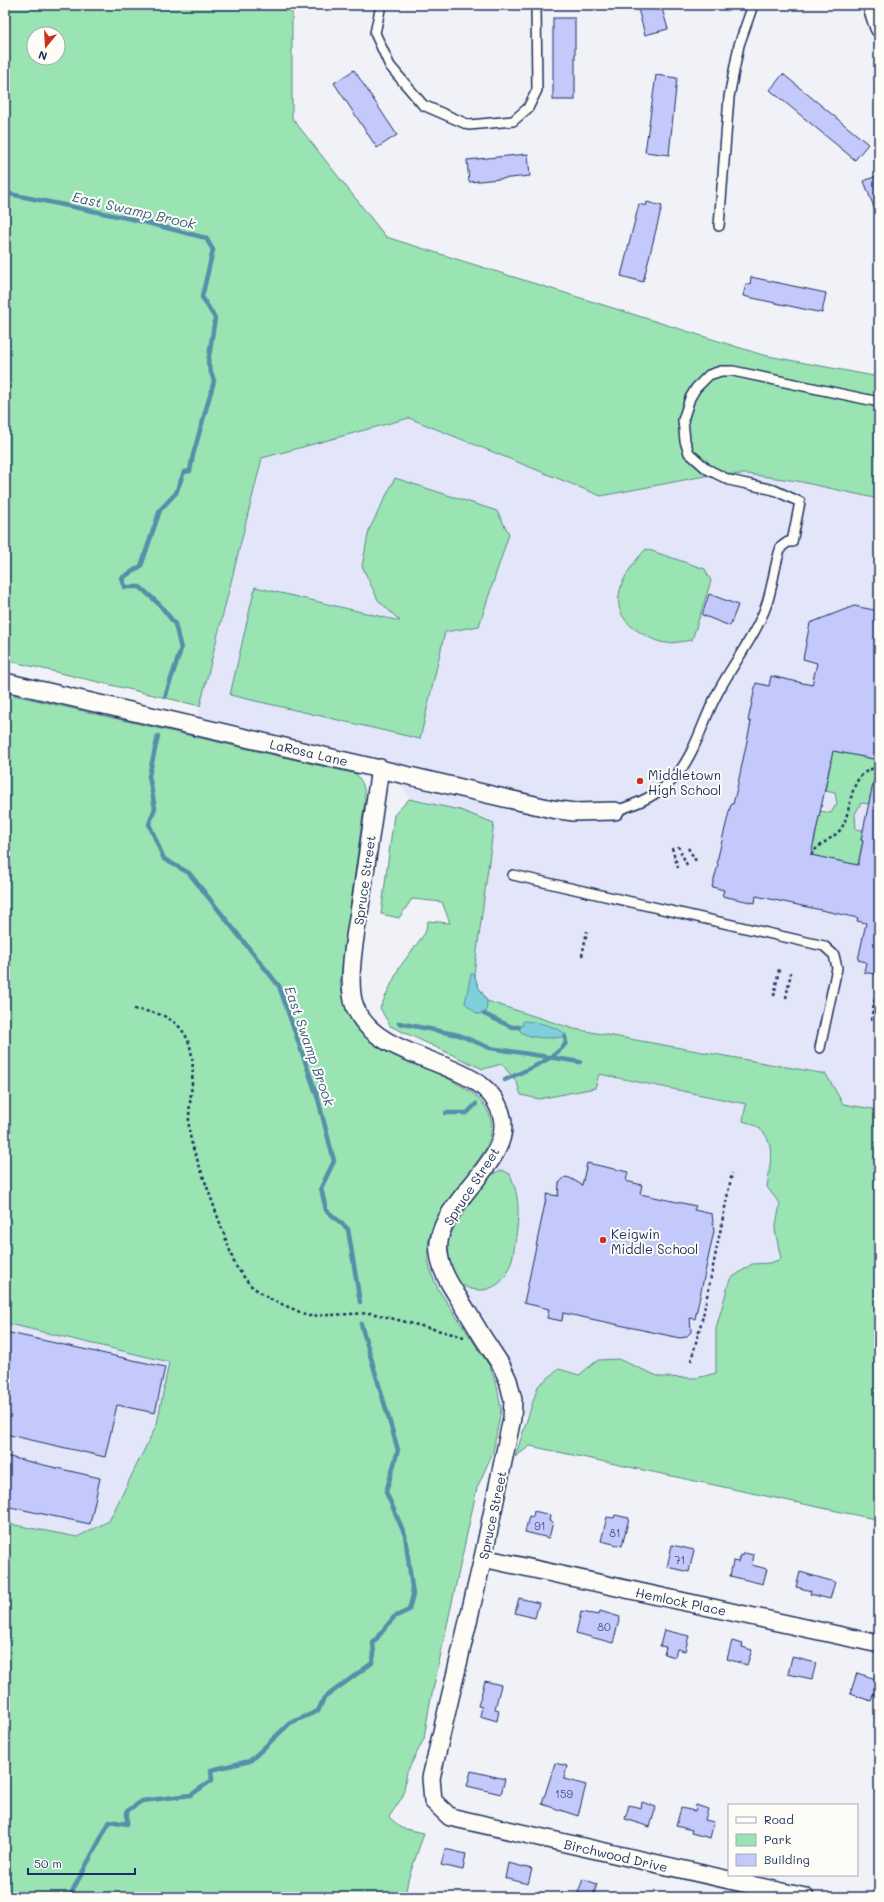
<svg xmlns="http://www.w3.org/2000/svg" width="884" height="1902" font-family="Mali,sans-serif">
<rect width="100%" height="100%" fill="#f1f2f8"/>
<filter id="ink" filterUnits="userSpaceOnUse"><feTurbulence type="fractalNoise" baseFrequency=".025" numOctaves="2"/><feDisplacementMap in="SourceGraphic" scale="8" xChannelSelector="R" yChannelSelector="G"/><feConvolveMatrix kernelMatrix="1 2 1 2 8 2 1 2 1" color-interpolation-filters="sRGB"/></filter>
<g filter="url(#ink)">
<g fill="#e3e6f9">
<polygon points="409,418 601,496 710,475 747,474 797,481 879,499 879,1110 843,1104 826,1074 574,1029 487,1001 478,986 474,974 494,823 460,810 409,799 392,762 197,718 261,458"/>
<polygon points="461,1060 483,1069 502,1064 517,1083 521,1095 598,1074 746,1104 754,1124 768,1137 772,1154 767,1187 780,1204 775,1230 781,1260 770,1263 752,1264 716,1328 717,1373 697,1378 660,1377 618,1359 598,1360 579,1375 559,1369 538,1386 529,1415 501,1410 500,1398 493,1373 438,1289 432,1277 427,1255 430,1236 436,1219 485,1150 491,1138 492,1129 489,1114 484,1103 457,1082"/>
<polygon points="5,1323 170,1362 157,1424 109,1521 77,1537 5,1523"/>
</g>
<g fill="#9ae3b2" stroke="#5a8988" fill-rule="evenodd">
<path d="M5 5H292V118L386 237 763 355 879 377V499L797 481 747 474 710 475 601 496 409 418 262 458 200 706 5 660ZM34 34H58V58H34Z"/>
<polygon points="395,478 497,511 509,534 479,626 445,632 420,739 230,695 255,587 400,621 378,600 362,566 369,530"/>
<path d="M646 549 705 569 711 581 692 640C684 641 675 643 667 643 658 643 646 636 638 631 602 609 623 573 646 549Z"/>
<path d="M5 693 356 774C363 782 365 788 365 799L340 984C346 1008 354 1028 374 1044 409 1071 519 1084 485 1150 475 1165 464 1180 453 1195 429 1230 418 1247 438 1289L489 1365 497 1386 501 1410 493 1452 477 1488 429 1708 424 1739 407 1772 403 1796 389 1817 401 1828 424 1833 408 1880 405 1897H5V1523L77 1537 109 1521 157 1424 169 1362 5 1323Z"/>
<polygon points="827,749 879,760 879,773 874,797 870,796 869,804 861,803 855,814 856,829 863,830 861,840 863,841 858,865 804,854 814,843 820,811 831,813 837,803 835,793 825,791 831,761"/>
<path d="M409 799 460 810 494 823 474 974 478 986 487 1001 574 1029 826 1074 843 1104 879 1110V1520L530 1446 515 1457 538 1386 559 1369 579 1375 598 1360 618 1359 660 1377 697 1378 716 1373V1328L730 1279 752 1264 770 1263 781 1259 775 1230 780 1204 767 1187C771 1158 779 1131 743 1121L746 1104 599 1074 595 1088 539 1099 521 1095 517 1083 502 1064 483 1069 390 1026 380 1008 399 968 425 933 428 921 450 923 442 902 412 899 399 918 381 914 394 815Z"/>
<path d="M502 1170 510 1174C520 1198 519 1212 516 1237 514 1250 512 1267 504 1278 499 1285 489 1290 481 1290 454 1291 443 1262 449 1239 452 1230 456 1223 462 1215 472 1201 484 1175 502 1170Z"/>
</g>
<g fill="#7fcfdb" stroke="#578fa9">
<polygon points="471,974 474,974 478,986 487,1001 486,1013 484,1014 477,1014 465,1003"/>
<path d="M523 1021C539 1022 552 1025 566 1034L565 1037C552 1038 530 1040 520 1031L519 1027 523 1025Z"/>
</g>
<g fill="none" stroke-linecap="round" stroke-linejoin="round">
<g stroke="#578fa9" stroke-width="4.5">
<polyline points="5,193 132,219 206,238 213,250 202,297 215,318 208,363 214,381 193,455 190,471 184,472 176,493 160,510 141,566 122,578 125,587 140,587 160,605 175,624 181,649 165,697"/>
<polyline points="158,736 149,776 155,808 149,824 164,859 189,873 279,986 318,1099 334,1161 321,1188 326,1210 348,1229 360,1302"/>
<polyline points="484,1014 512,1027 519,1027"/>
<polyline points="399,1023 459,1035 490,1048 580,1062"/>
<path d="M505 1080C525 1070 553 1061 566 1043L565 1037"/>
<polyline points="446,1113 467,1113 476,1104"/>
<polyline points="69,1897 110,1821 127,1824 127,1811 142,1801 191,1795 212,1780 211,1770 250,1761 290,1723 318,1711 324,1698 372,1663 374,1654 373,1643 394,1617 409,1610 413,1595 405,1535 386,1492 398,1450 361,1324"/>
</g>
</g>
<g fill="#c3c9fb" stroke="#1b2f5e">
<polygon points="637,5 661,5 668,29 645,35"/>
<rect x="553" y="18" width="22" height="82"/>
<polygon points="354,70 397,135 377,148 334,83"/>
<polygon points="783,74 868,144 855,160 770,90"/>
<polygon points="656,75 677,78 669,155 645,152"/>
<polygon points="528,154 530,176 469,182 467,160"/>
<polygon points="879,175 879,218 878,218 864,181"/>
<polygon points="647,202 662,206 643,282 621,276 639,204 646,206"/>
<polygon points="751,277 826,293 822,313 743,296 746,284 750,285"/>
<polygon points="709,594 738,605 730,626 702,615"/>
<polygon points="854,606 879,611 879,694 876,707 879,708 879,760 833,751 811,855 858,865 863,841 861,840 874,779 879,780 879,975 864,972 866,962 858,960 866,923 857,921 858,918 756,896 755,903 722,896 724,890 712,887 718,865 717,861 731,804 733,804 737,788 751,722 748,721 756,683 769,686 771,676 812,685 817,663 803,659 810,623"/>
<polygon points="587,1163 628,1172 626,1181 642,1185 640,1194 696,1206 694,1210 712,1214 714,1231 695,1319 690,1318 691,1332 686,1337 680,1338 563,1313 562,1321 547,1318 549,1309 524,1303 547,1194 558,1196 559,1183 565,1177 570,1178 582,1185"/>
<polygon points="5,1332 165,1367 155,1413 117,1405 105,1457 5,1434"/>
<polygon points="5,1456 100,1478 90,1524 5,1506"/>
<polygon points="534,1511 550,1515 549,1521 553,1522 549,1538 525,1532 529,1516 533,1517"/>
<polygon points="615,1515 629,1518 622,1546 601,1541 607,1517 614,1518"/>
<polygon points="672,1545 694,1550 689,1572 667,1567"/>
<polygon points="744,1553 754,1555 752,1565 767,1569 763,1584 730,1576 733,1561 738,1562 740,1555 743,1556"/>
<polygon points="800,1572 835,1582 830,1599 810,1594 811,1591 796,1587"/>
<polygon points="519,1598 539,1603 535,1618 515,1613"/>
<polygon points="600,1611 620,1617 613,1643 576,1633 581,1612 599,1615"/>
<polygon points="664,1630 689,1636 685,1651 677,1649 675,1657 664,1654 666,1647 660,1646"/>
<polygon points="732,1641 743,1644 742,1647 752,1650 747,1665 727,1659"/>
<polygon points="792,1657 816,1663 812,1679 788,1674"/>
<polygon points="857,1673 879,1680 879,1693 874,1692 871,1701 850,1694"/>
<polygon points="485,1681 501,1685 495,1709 499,1710 497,1721 480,1716 482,1707 478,1706"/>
<polygon points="555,1763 567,1766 564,1779 586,1785 578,1816 542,1804"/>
<polygon points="471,1771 505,1779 501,1794 467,1786"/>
<polygon points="642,1802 656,1807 650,1827 625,1819 629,1805 641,1808"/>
<polygon points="696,1805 708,1809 705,1820 714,1822 710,1838 691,1833 692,1830 676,1826 681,1808 695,1811"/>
<polygon points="445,1849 466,1854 463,1870 441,1865"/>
<polygon points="508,1863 532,1869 528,1884 505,1878"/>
<polygon points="583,1879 597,1884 593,1897 582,1897 582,1894 578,1893"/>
</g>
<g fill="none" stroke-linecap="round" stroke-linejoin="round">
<defs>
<g id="lane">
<polyline points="381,5 375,33 390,66 423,105 469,125 513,121 528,108 537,90 536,5"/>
<polyline points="719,226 729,97 739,45 753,5"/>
<path d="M615 811C637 804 659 795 675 777 695 754 702 723 716 696 731 666 755 637 766 606 773 587 774 566 781 547L788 542H792L800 502 774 490 729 480 707 469 689 453 685 441 683 420 690 398 696 388 709 375 721 371H733L879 402"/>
<polyline points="513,875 824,946 834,955 837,968 820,1048"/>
</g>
<g id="street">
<polyline points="871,5 879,28"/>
<polyline points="5,682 552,809 574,812 615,811"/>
<path d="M380 768C374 812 367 856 361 900 357 926 345 982 355 1007 379 1067 488 1055 502 1117 513 1165 432 1204 439 1253 441 1274 454 1290 465 1308 476 1327 488 1346 501 1365L508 1380 513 1400 512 1418 483 1558 431 1778 433 1801 450 1817 805 1897"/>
<polyline points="483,1558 879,1644"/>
</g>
</defs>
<use href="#lane" stroke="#1b2f5e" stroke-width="12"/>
<use href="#street" stroke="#1b2f5e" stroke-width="20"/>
<g stroke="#1b2f5e" stroke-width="2.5" stroke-dasharray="3 3" stroke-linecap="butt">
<polyline points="678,846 687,865"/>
<polyline points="672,848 678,868"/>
<polyline points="688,848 696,861"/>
<path d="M811 855C819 843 833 839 841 829 854 809 846 772 879 767"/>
<polyline points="582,956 587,931"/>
<polyline points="774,996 779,969"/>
<polyline points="786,998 791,972"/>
<path d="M134 1009C143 1011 155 1012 164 1016 209 1038 187 1091 189 1127 189 1133 191 1139 192 1145L235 1265 250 1285 268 1298 309 1316 371 1313 464 1337"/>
<polyline points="871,1020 875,998"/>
<polyline points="691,1361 703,1316 732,1173"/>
</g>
<use href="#lane" stroke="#fdfcf7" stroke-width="9"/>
<use href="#street" stroke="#fdfcf7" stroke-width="17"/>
</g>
</g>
<g fill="#c8321e" stroke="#fdfcf7" stroke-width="1.5">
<circle cx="640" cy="781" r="4"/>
<circle cx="603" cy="1240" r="4"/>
</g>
<g text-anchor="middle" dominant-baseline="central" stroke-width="4" stroke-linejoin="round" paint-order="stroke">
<g font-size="11" fill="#455685">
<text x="540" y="1525">91</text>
<text x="615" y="1532">81</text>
<text x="680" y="1559">71</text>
<text x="604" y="1626">80</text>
<text x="564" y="1793">159</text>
</g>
<g font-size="13" fill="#1b2f5e" stroke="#fdfcf7">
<text transform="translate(309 752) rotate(13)">LaRosa Lane</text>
<text transform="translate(364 880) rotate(-82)">Spruce Street</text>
<text transform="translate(471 1186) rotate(-57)">Spruce Street</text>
<text transform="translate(492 1515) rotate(-78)">Spruce Street</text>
<text transform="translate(681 1601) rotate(12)">Hemlock Place</text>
<text transform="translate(616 1855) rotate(13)">Birchwood Drive</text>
</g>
<g font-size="13" fill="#1b2f5e" stroke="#fdfcf7" text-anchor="start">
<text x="648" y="774">Middletown<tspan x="648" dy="15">High School</tspan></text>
<text x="611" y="1233">Keigwin<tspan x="611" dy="15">Middle School</tspan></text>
</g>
<g font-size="14" font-style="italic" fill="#395f84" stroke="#fdfcf7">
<text transform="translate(134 210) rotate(13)">East Swamp Brook</text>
<text transform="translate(310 1046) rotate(71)">East Swamp Brook</text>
</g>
</g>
<rect width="884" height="1902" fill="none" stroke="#fdfcf7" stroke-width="20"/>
<rect x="10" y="10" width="864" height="1882" fill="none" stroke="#1b2f5e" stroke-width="1.5" filter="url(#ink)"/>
<rect x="728" y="1804" width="130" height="72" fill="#fdfcf7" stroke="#a3aaba"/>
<rect x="736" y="1817" width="20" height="6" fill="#fdfcf7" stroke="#a3aaba"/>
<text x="764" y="1824" font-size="12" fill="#1b2f5e">Road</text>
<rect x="736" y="1834" width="20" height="12" fill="#9ae3b2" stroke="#a3aaba"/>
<text x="764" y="1844" font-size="12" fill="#1b2f5e">Park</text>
<rect x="736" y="1854" width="20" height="12" fill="#c3c9fb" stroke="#a3aaba"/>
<text x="764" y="1864" font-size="12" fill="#1b2f5e">Building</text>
<g transform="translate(46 46) rotate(198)"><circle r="19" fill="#fdfcf7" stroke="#a3aaba"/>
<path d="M0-3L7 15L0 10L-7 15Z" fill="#c8321e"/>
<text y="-6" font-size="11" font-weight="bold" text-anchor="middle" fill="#1b2f5e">N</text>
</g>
<path d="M28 1868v6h107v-6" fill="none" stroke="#1b2f5e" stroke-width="2"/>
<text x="34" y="1868" font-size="12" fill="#1b2f5e" stroke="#fdfcf7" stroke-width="3" paint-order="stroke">50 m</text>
</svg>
